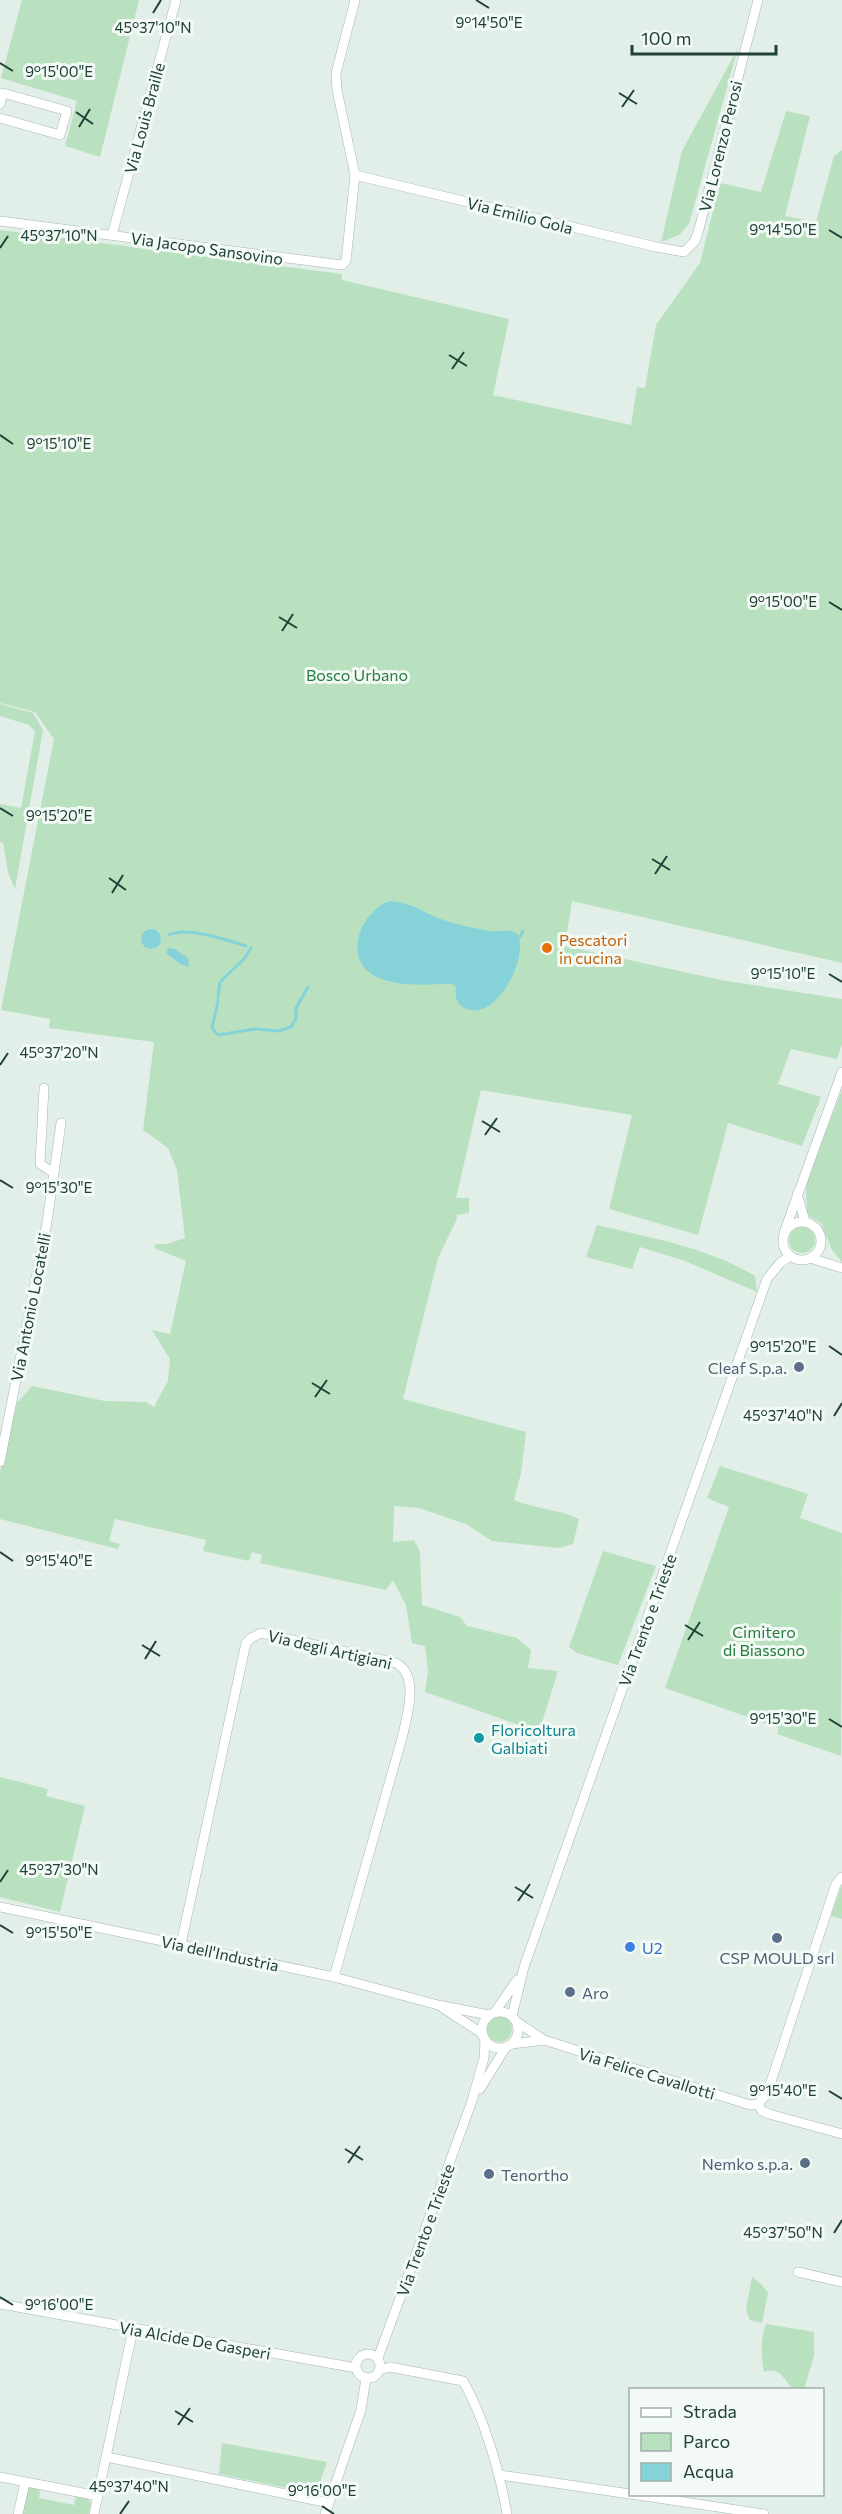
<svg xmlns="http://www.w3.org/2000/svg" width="842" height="2514" font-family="Commissioner,sans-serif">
<rect width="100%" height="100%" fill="#e2eee8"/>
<g fill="#b9e1c0">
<polygon points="22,0 139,0 100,157 65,146 77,101 1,78"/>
<polygon points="738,48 689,224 679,235 661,242 682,151"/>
<path d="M786 111 810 116 785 216 816 222 834 156 842 150V963L572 901 565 946 721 980 842 999V1044L837 1059 791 1049 778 1084 821 1097 802 1146 728 1123 698 1235 609 1209 632 1115 481 1090 456 1198H469V1213L456 1215 457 1219 438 1258 403 1399 526 1432 521 1473 514 1500C535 1509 558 1509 579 1519L573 1544 559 1548 492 1541 466 1524 419 1508 394 1506 393 1542 414 1540 420 1552 422 1605 460 1617 467 1626 517 1638 531 1650 528 1668 558 1671 539 1732 425 1692 428 1671 425 1646 412 1643 406 1605 393 1580 386 1590 260 1563 262 1555 252 1552 249 1561 203 1551 206 1540 115 1519 109 1541 120 1544 118 1549 0 1519V1472L17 1403 32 1386 105 1401 146 1402 154 1407 168 1381 170 1359 152 1330 170 1334 186 1261 154 1248 156 1244H167L185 1238 177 1170 168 1148 143 1130 154 1042 49 1028 50 1019 1 1010 54 739 35 712 0 703V230L342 274V280L509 319 493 395 631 425 637 387 645 388 656 325 700 263 720 183 761 192Z"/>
<polygon points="0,704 33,713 43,730 15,889 8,872 3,843 0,842 0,804 21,808 35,731 29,725 0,716"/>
<polygon points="842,1090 842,1262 832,1250 821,1223 807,1215 806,1183"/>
<path d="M597 1225C649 1237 709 1248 755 1276L757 1292 685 1261 640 1247 632 1269 586 1257Z"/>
<circle cx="802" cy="1240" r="13"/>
<polygon points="720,1466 808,1494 800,1518 842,1533 841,1756 777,1734 779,1728 665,1688 729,1507 707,1498"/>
<polygon points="603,1551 656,1566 618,1665 577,1653 569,1647"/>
<polygon points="0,1777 48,1789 46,1796 85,1806 60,1912 0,1897"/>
<polygon points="842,1884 842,1919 831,1916"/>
<circle cx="499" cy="2029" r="13"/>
<polygon points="752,2277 761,2284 768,2293 762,2323 750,2320 746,2310"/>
<path d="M766 2324 814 2332V2356L804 2389H793C784 2380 780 2366 764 2372 761 2357 760 2338 766 2324Z"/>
<polygon points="222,2443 327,2462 316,2494 219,2474"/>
<polygon points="30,2487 40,2490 39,2498 74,2505 76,2496 88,2499 91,2504 89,2514 21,2514 26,2491"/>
</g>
<g fill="#85d2d8">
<path d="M390 901C413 903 418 910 438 918 454 924 472 928 489 931 499 932 508 929 517 933 530 956 497 1021 467 1009 456 1005 455 997 456 987L452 984C426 984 397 988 373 975 342 957 362 910 390 901Z"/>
<circle cx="151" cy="939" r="10"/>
<polygon points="168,948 175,949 188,958 189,967 180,964 166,953"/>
</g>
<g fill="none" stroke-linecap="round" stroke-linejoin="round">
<g stroke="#85d2d8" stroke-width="3">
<path d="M169 935C187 926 227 940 246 946"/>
<polyline points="520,937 523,931"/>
<polyline points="221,981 245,958 251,948"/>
<polyline points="218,997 220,983"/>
<polyline points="216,1012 218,1000"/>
<polyline points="215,1014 212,1028 218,1035 255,1029"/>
<polyline points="257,1029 279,1031 291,1027 296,1018 296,1008 308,987"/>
</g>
<defs>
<g id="minor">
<polyline points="0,104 3,93 67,111 60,135 0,118"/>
<polyline points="355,175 656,247 684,252 695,241 699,229 758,0"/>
<polyline points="0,221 342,265 346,261 355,175 337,90 336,73 355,0"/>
<polyline points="112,235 176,0"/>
<polyline points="44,1088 40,1164 54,1173"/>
<polyline points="797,1194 805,1221"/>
<circle cx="802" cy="1241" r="19"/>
<polyline points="784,1233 842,1072"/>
<polyline points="810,1258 842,1268"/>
<polyline points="0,1462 47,1222 61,1123"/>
<polyline points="0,1907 334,1977 438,2005 489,2015"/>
<path d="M181 1944 246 1643 251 1638 261 1633 396 1663C420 1676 407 1716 402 1738L334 1977"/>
<polyline points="443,2008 483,2034"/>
<circle cx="500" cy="2030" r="18"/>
<polyline points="495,2012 517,1980"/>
<polyline points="512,2016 524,1967 767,1279 780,1263 790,1256"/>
<polyline points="517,2022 544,2040 750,2105 758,2104 767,2094 836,1884 842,1877"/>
<polyline points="512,2044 544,2040"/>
<polyline points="480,2089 506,2047"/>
<polyline points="758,2104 762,2111 769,2114 842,2134"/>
<polyline points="798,2272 842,2282"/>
<polyline points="0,2304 356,2368"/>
<circle cx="368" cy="2366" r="12"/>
<polyline points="378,2358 472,2101 484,2058 485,2039"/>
<path d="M380 2370 390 2367 463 2381C484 2417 500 2473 507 2514"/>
<polyline points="107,2457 329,2503"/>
<polyline points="500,2475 630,2494"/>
<polyline points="0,2477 98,2496"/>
<polyline points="631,2494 764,2514"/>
<polyline points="18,2514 25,2483"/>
<polyline points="94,2514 133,2329"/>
<polyline points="325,2514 361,2410 366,2378"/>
</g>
</defs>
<use href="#minor" stroke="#a4b7af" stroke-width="10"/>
<use href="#minor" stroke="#fff" stroke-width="9"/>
</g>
<path fill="none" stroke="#204135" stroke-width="2" d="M476 0 489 8M153 13 161 0M0 63 13 71M619 93 637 104M622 107 634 90M76 112 93 124M79 127 90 109M829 230 842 238M0 248 8 236M449 355 467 366M452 369 464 352M0 435 13 444M829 602 842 610M279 617 297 628M282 631 293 614M0 808 13 816M652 859 670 870M655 874 667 856M109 878 126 890M112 893 123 875M829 974 842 982M0 1065 8 1053M482 1121 500 1132M485 1135 497 1118M0 1180 13 1188M829 1346 842 1355M312 1383 330 1394M315 1397 327 1380M834 1416 842 1403M0 1552 13 1561M685 1625 703 1636M688 1640 700 1622M142 1645 160 1656M145 1659 156 1641M829 1719 842 1727M0 1882 8 1870M515 1887 533 1898M518 1901 530 1884M0 1925 13 1933M829 2091 842 2099M345 2149 363 2160M348 2163 360 2146M834 2233 842 2220M0 2297 13 2305M175 2411 193 2422M178 2425 190 2408M322 2506 334 2514M120 2514 129 2501"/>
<circle fill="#e8710a" stroke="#f3faf6" stroke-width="2" cx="547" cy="948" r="6"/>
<g fill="#5c6f8a" stroke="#f3faf6" stroke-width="2">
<circle cx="799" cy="1367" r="6"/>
<circle cx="777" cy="1938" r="6"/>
<circle cx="570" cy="1992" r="6"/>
<circle cx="805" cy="2163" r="6"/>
<circle cx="489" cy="2174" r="6"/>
</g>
<circle fill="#0f9aa8" stroke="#f3faf6" stroke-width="2" cx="479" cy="1738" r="6"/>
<circle fill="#3f7fe0" stroke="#f3faf6" stroke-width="2" cx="630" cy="1947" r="6"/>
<g text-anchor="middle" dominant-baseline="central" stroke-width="6" stroke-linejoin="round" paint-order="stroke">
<g font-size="16" fill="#204135" stroke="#f3faf6">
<text transform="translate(144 118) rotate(-75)">Via Louis Braille</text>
<text transform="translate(720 146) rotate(-76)">Via Lorenzo Perosi</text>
<text transform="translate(520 215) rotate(14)">Via Emilio Gola</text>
<text transform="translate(207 248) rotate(8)">Via Jacopo Sansovino</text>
<text transform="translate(30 1307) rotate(-79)">Via Antonio Locatelli</text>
<text transform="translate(647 1620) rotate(-70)">Via Trento e Trieste</text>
<text transform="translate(330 1649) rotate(13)">Via degli Artigiani</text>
<text transform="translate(220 1953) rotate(12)">Via dell'Industria</text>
<text transform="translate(647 2073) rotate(17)">Via Felice Cavallotti</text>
<text transform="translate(425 2230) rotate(-70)">Via Trento e Trieste</text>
<text transform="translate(195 2340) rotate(10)">Via Alcide De Gasperi</text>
</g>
<g font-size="16" fill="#267c40" stroke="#f3faf6">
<text x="357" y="674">Bosco Urbano</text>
<text x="764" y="1631">Cimitero<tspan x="764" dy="18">di Biassono</tspan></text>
</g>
<g font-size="16" fill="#c56008" stroke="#f3faf6" text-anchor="start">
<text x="559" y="939">Pescatori<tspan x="559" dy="18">in cucina</tspan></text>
</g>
<g font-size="16" fill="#4e5e75" stroke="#f3faf6" text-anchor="end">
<text x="787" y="1367">Cleaf S.p.a.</text>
<text x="777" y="1957" text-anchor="middle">CSP MOULD srl</text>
<text x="582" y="1992" text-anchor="start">Aro</text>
<text x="793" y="2163">Nemko s.p.a.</text>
<text x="501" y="2174" text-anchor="start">Tenortho</text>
</g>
<g font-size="16" fill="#0d838f" stroke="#f3faf6" text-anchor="start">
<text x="491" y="1729">Floricoltura<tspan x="491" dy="18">Galbiati</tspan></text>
</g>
<g font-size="16" fill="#366cbe" stroke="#f3faf6" text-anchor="start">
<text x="642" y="1947">U2</text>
</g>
</g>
<g font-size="15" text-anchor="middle" fill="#204135" stroke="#f3faf6" stroke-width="6" stroke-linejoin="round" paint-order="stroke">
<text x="489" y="28">9°14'50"E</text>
<text x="153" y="33">45°37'10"N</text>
<text x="59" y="77">9°15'00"E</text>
<text x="783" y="235">9°14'50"E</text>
<text x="59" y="241">45°37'10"N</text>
<text x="59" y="449">9°15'10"E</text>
<text x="783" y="607">9°15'00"E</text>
<text x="59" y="821">9°15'20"E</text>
<text x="783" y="979">9°15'10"E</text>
<text x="59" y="1058">45°37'20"N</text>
<text x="59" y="1193">9°15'30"E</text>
<text x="783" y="1352">9°15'20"E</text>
<text x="783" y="1421">45°37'40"N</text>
<text x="59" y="1566">9°15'40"E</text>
<text x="783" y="1724">9°15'30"E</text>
<text x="59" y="1875">45°37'30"N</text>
<text x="59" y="1938">9°15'50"E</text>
<text x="783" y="2096">9°15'40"E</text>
<text x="783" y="2238">45°37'50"N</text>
<text x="59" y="2310">9°16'00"E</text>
<text x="129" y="2492">45°37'40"N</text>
<text x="322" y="2496">9°16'00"E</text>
</g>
<rect x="629" y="2388" width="195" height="108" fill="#f3faf6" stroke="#9fb0a9" stroke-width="1.5"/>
<rect x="641" y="2408" width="30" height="9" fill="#ffffff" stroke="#9fb0a9" stroke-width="1.5"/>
<text x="683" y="2418" font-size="18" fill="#204135">Strada</text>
<rect x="641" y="2433" width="30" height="18" fill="#b9e1c0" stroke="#9fb0a9" stroke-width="1.5"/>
<text x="683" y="2448" font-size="18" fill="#204135">Parco</text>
<rect x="641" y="2463" width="30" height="18" fill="#85d2d8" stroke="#9fb0a9" stroke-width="1.5"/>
<text x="683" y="2478" font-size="18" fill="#204135">Acqua</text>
<path d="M632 45v9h144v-9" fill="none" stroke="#204135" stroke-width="3"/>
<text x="641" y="45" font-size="18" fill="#204135" stroke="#f3faf6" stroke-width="4.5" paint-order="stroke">100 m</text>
</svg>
